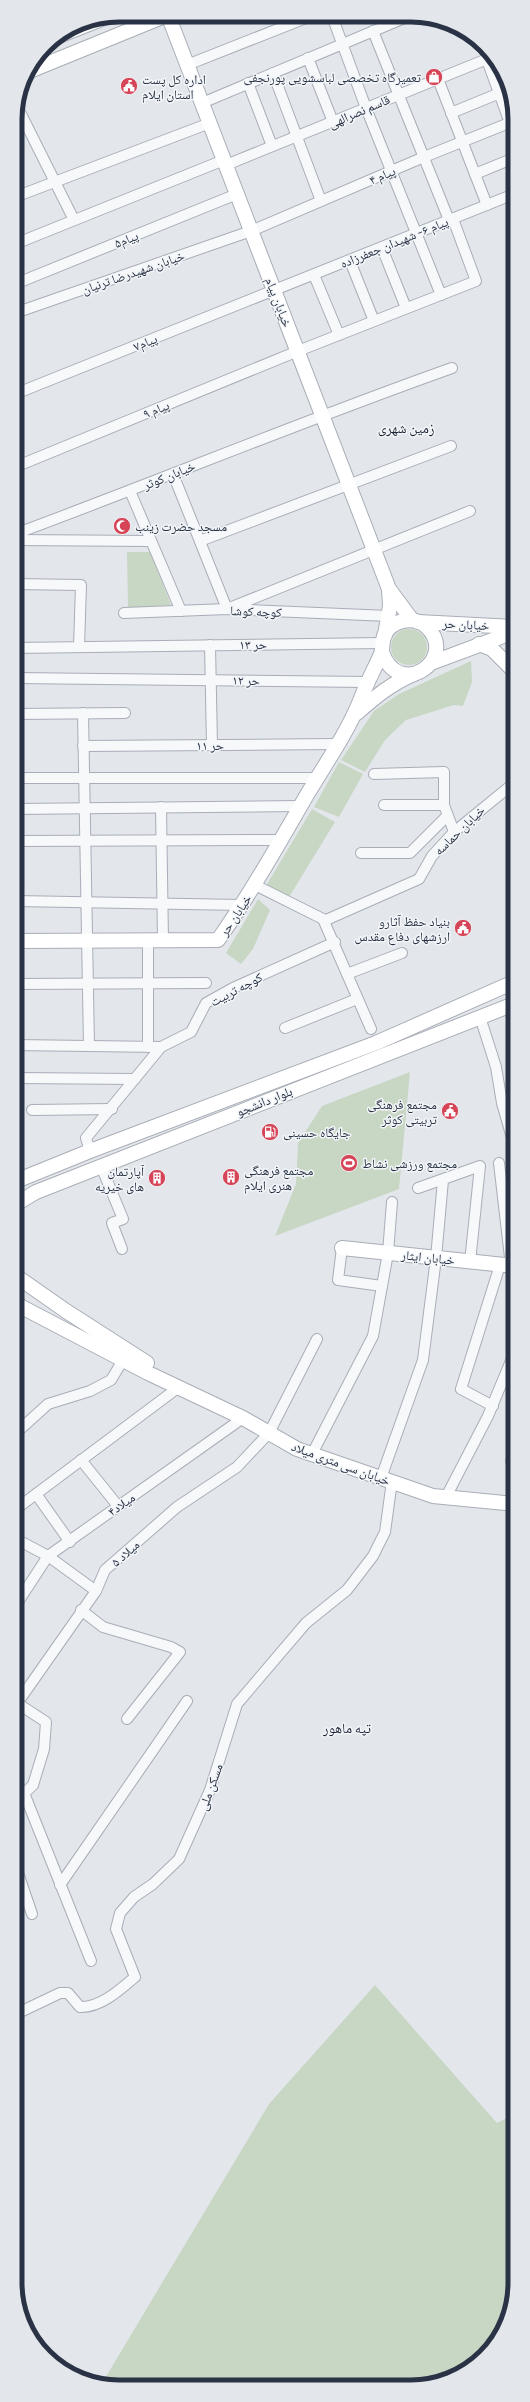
<svg xmlns="http://www.w3.org/2000/svg" width="530" height="2402" font-family="Barlow,'Noto Naskh Arabic',sans-serif">
<rect width="100%" height="100%" fill="#e3e7ec"/>
<g fill="#c8d6c4">
<polygon points="127,552 150,552 171,605 128,608"/>
<circle cx="409" cy="647" r="18"/>
<polygon points="471,661 472,682 463,706 454,705 406,720 385,740 365,772 341,760 374,711 399,694"/>
<polygon points="339,762 363,774 339,817 314,807"/>
<polygon points="312,809 335,822 289,897 266,886"/>
<polygon points="258,899 270,910 253,949 241,964 226,953"/>
<polygon points="410,1072 399,1189 275,1236 296,1184 298,1143 322,1106"/>
<polygon points="375,1985 497,2123 515,2114 515,2289 507,2323 485,2356 457,2376 424,2386 101,2385 269,2104"/>
</g>
<g fill="none" stroke-linecap="round" stroke-linejoin="round">
<defs>
<g id="street">
<polyline points="332,16 366,108 441,295"/>
<polyline points="373,31 449,220"/>
<polyline points="308,58 333,122"/>
<polyline points="487,60 514,134"/>
<polyline points="187,65 311,16"/>
<polyline points="273,73 321,201"/>
<polyline points="438,79 487,205"/>
<polyline points="248,83 272,146"/>
<polyline points="202,103 407,17"/>
<polyline points="17,106 74,220"/>
<polyline points="451,113 507,90"/>
<polyline points="226,165 492,57"/>
<polyline points="475,174 514,158"/>
<polyline points="15,197 210,123"/>
<polyline points="15,244 224,160"/>
<polyline points="382,248 406,308"/>
<polyline points="350,261 374,321"/>
<polyline points="314,275 339,335"/>
<polyline points="15,284 237,194"/>
<polyline points="15,313 251,231 424,157 514,121"/>
<polyline points="15,394 514,194"/>
<polyline points="15,467 298,351 476,281 453,219"/>
<polyline points="173,474 227,609 470,511"/>
<polyline points="130,491 181,611"/>
<path d="M15 534C161 480 305 420 452 368"/>
<polyline points="15,540 150,541"/>
<polyline points="200,541 451,446"/>
<polyline points="15,584 81,585 79,647"/>
<polyline points="124,613 227,609 389,616"/>
<polyline points="210,645 212,745"/>
<polyline points="15,648 382,643"/>
<polyline points="15,678 367,682"/>
<polyline points="83,713 89,1046"/>
<polyline points="15,714 125,713"/>
<polyline points="83,746 337,744"/>
<polyline points="374,774 444,772 444,805 454,832"/>
<polyline points="15,778 317,778"/>
<polyline points="384,805 444,805"/>
<polyline points="161,807 163,941"/>
<polyline points="15,809 301,806"/>
<polyline points="15,841 281,840"/>
<polyline points="361,853 410,853 447,816"/>
<polyline points="255,885 323,919 371,1029"/>
<polyline points="15,901 242,905"/>
<polyline points="323,919 326,920 419,879 432,856 454,832 514,783"/>
<polyline points="148,941 148,1047"/>
<polyline points="347,974 402,953"/>
<polyline points="15,984 206,983"/>
<polyline points="480,1017 496,1067 502,1103 514,1145"/>
<polyline points="285,1028 357,999"/>
<polyline points="15,1045 161,1047"/>
<polyline points="16,1078 135,1079"/>
<polyline points="32,1110 112,1109"/>
<polyline points="90,1151 86,1138 161,1047 191,1032 206,1003 233,988 335,942"/>
<polyline points="499,1163 511,1266"/>
<polyline points="101,1166 123,1219 112,1223 122,1249"/>
<polyline points="418,1188 480,1166 470,1262"/>
<polyline points="342,1248 338,1280 382,1286"/>
<polyline points="16,1327 21,1304"/>
<polyline points="493,1406 461,1389 500,1265"/>
<polyline points="16,1433 48,1404 90,1391 111,1380 123,1360"/>
<polyline points="312,1454 373,1336 388,1253 392,1202"/>
<polyline points="81,1460 118,1506"/>
<polyline points="511,1461 515,1463"/>
<polyline points="381,1478 423,1360 436,1258 443,1180"/>
<polyline points="36,1494 70,1542"/>
<polyline points="446,1497 488,1416 515,1351"/>
<polyline points="16,1509 179,1387"/>
<polyline points="16,1539 48,1556 96,1591"/>
<polyline points="16,1605 48,1556 243,1418"/>
<polyline points="81,1610 103,1627 171,1647 180,1652 127,1719"/>
<polyline points="16,1705 96,1591 105,1570 177,1507 237,1467 269,1433 317,1339"/>
<polyline points="24,1793 91,1961"/>
<polyline points="16,1801 33,1785 44,1749 46,1722 17,1703"/>
<polyline points="16,1867 32,1914"/>
<polyline points="60,1885 187,1701"/>
<path d="M16 2014 60 1993H68L80 2007C100 2008 120 1990 135 1977L116 1929 120 1913 134 1897 153 1884 179 1859 210 1790 237 1704 306 1623 347 1590 373 1556 385 1532 392 1481"/>
</g>
<g id="secondary">
<polyline points="168,15 389,589 412,620"/>
<polyline points="61,35 104,18"/>
<polyline points="27,72 167,15"/>
<polyline points="418,622 514,627"/>
<polyline points="385,635 390,606 389,589"/>
<polyline points="479,644 492,649 514,671"/>
<polyline points="431,663 514,632"/>
<path d="M357 713C375 697 392 683 414 674"/>
<path d="M15 941 218 940C251 893 279 843 308 793 326 763 347 733 360 701 366 684 374 670 381 654 383 648 382 642 384 636 391 620 414 615 427 627 459 659 399 701 382 652"/>
<polyline points="16,1181 90,1151 376,1043 514,982"/>
<polyline points="16,1204 36,1192 514,1004"/>
<polyline points="342,1248 514,1266"/>
<polyline points="16,1276 66,1311 147,1363"/>
<polyline points="16,1304 148,1373 243,1418 297,1449 433,1496 515,1504"/>
</g>
</defs>
<use href="#street" stroke="#a8adb7" stroke-width="12"/>
<use href="#secondary" stroke="#a8adb7" stroke-width="16"/>
<use href="#street" stroke="#f6f8fa" stroke-width="10"/>
<use href="#secondary" stroke="#fff" stroke-width="14"/>
</g>
<defs>
<symbol id="shop-disc" viewBox="-11 -11 22 22"><circle r="9.5" fill="#d64457" stroke="#f3f6f9"/><path d="M-5-2.5h2.3a2.7 3.5 0 0 1 5.4 0H5L5.5 6h-11ZM-1.5-2.5h3a1.5 2.3 0 0 0-3 0Z" fill="#fff"/></symbol>
<symbol id="civic-disc" viewBox="-11 -11 22 22"><circle r="9.5" fill="#d64457" stroke="#f3f6f9"/><path d="M-.6-6.5H3V-4.5H.6V-3L4-1V1h2V6H-6V1h2V-1L-.6-3ZM-1.2 2.5V6h2.4V2.5Z" fill="#fff"/></symbol>
<symbol id="mosque-disc" viewBox="-11 -11 22 22"><circle r="9.5" fill="#d64457" stroke="#f3f6f9"/><path d="M3.5-4.9A6 6 0 1 0 3.5 4.9A5 5 0 1 1 3.5-4.9Z" fill="#fff"/></symbol>
<symbol id="fuel-disc" viewBox="-11 -11 22 22"><circle r="9.5" fill="#d64457" stroke="#f3f6f9"/><path d="M-5.5-6h7V0h2V4h1.3V-2.5L3-4.5l.8-.8L6-3V5H2.5V1h-1V6h-7ZM-4.2-4.7v3.2H.2V-4.7Z" fill="#fff"/></symbol>
<symbol id="stadium-disc" viewBox="-11 -11 22 22"><circle r="9.5" fill="#d64457" stroke="#f3f6f9"/><path d="M0-5a6.5 5 0 1 0 0 10a6.5 5 0 1 0 0-10ZM-3.5-1.8h7v3.6h-7Z" fill="#fff"/></symbol>
<symbol id="building-disc" viewBox="-11 -11 22 22"><circle r="9.5" fill="#d64457" stroke="#f3f6f9"/><path d="M-4-6H4V6H1V3H-1V6H-4ZM-2.5-4.3h1.7v1.8h-1.7ZM.8-4.3h1.7v1.8H.8ZM-2.5-1h1.7V.8h-1.7ZM.8-1h1.7V.8H.8Z" fill="#fff"/></symbol>
</defs>
<g fill-rule="evenodd">
<use href="#shop-disc" x="424" y="67" width="20" height="20"/>
<use href="#civic-disc" x="119" y="76" width="20" height="20"/>
<use href="#mosque-disc" x="112" y="516" width="20" height="20"/>
<use href="#civic-disc" x="453" y="918" width="20" height="20"/>
<use href="#civic-disc" x="440" y="1101" width="20" height="20"/>
<use href="#fuel-disc" x="260" y="1122" width="20" height="20"/>
<use href="#stadium-disc" x="339" y="1153" width="20" height="20"/>
<use href="#building-disc" x="221" y="1167" width="20" height="20"/>
<use href="#building-disc" x="147" y="1168" width="20" height="20"/>
</g>
<g text-anchor="middle" dominant-baseline="central" stroke-width="3" stroke-linejoin="round" paint-order="stroke">
<g font-size="13" fill="#2a3345" stroke="#f3f6f9" text-anchor="start">
<text x="421" y="77" text-anchor="end">تعمیرگاه تخصصی لباسشویی پورنجفی</text>
<text x="142" y="79">اداره کل پست<tspan x="142" dy="15">استان ایلام</tspan></text>
<text x="135" y="526">مسجد حضرت زینب</text>
<text x="450" y="921" text-anchor="end">بنیاد حفظ آثارو<tspan x="450" dy="15">ارزشهای دفاع مقدس</tspan></text>
<text x="437" y="1104" text-anchor="end">مجتمع فرهنگی<tspan x="437" dy="15">تربیتی کوثر</tspan></text>
<text x="283" y="1132">جایگاه حسینی</text>
<text x="362" y="1163">مجتمع ورزشی نشاط</text>
<text x="244" y="1170">مجتمع فرهنگی<tspan x="244" dy="15">هنری ایلام</tspan></text>
<text x="144" y="1171" text-anchor="end">آپارتمان<tspan x="144" dy="15">های خیریه</tspan></text>
</g>
<g font-size="13" fill="#2a3345" stroke="#f3f6f9">
<text transform="translate(359 111) rotate(-23)">قاسم نصرالهی</text>
<text transform="translate(382 175) rotate(-23)">پیام ۴</text>
<text transform="translate(126 239) rotate(-22)">پیام۵</text>
<text transform="translate(394 242) rotate(-22)">پیام ۶- شهیدان جعفرزاده</text>
<text transform="translate(133 272) rotate(-19)">خیابان شهیدرضا ترنیان</text>
<text transform="translate(279 302) rotate(69)">خیابان پیام</text>
<text transform="translate(145 342) rotate(-22)">پیام۷</text>
<text transform="translate(156 409) rotate(-22)">پیام ۹</text>
<text transform="translate(169 475) rotate(-22)">خیابان کوثر</text>
<text transform="translate(256 611) rotate(2)">کوچه کوشا</text>
<text transform="translate(466 624) rotate(3)">خیابان حر</text>
<text transform="translate(253 644) rotate(-1)">۱۳ حر</text>
<text transform="translate(246 680) rotate(1)">حر ۱۲</text>
<text transform="translate(210 745) rotate(-1)">حر ۱۱</text>
<text transform="translate(459 830) rotate(-44)">خیابان حماسه</text>
<text transform="translate(235 915) rotate(-56)">خیابان حر</text>
<text transform="translate(236 989) rotate(-28)">کوچه تربیت</text>
<text transform="translate(264 1101) rotate(-22)">بلوار دانشجو</text>
<text transform="translate(428 1257) rotate(6)">خیابان ایثار</text>
<text transform="translate(341 1463) rotate(20)">خیابان سی متری میلاد</text>
<text transform="translate(121 1504) rotate(-35)">میلاد۴</text>
<text transform="translate(125 1553) rotate(-41)">میلاد ۵</text>
<text transform="translate(210 1787) rotate(-70)">مسکن ملی</text>
</g>
<g font-size="14" fill="#1c2436" stroke="#f3f6f9">
<text x="406" y="427">زمین شهری</text>
<text x="347" y="1727">تپه ماهور</text>
</g>
</g>
<path d="M0 0H530V2402H0ZM119 22H411A97 97 0 0 1 508 119V2283A97 97 0 0 1 411 2380H119A97 97 0 0 1 22 2283V119A97 97 0 0 1 119 22Z" fill="#e3e6eb" fill-rule="evenodd"/>
<path fill="none" stroke="#2a3345" stroke-width="5" d="M119 22H411A97 97 0 0 1 508 119V2283A97 97 0 0 1 411 2380H119A97 97 0 0 1 22 2283V119A97 97 0 0 1 119 22Z"/>
</svg>
